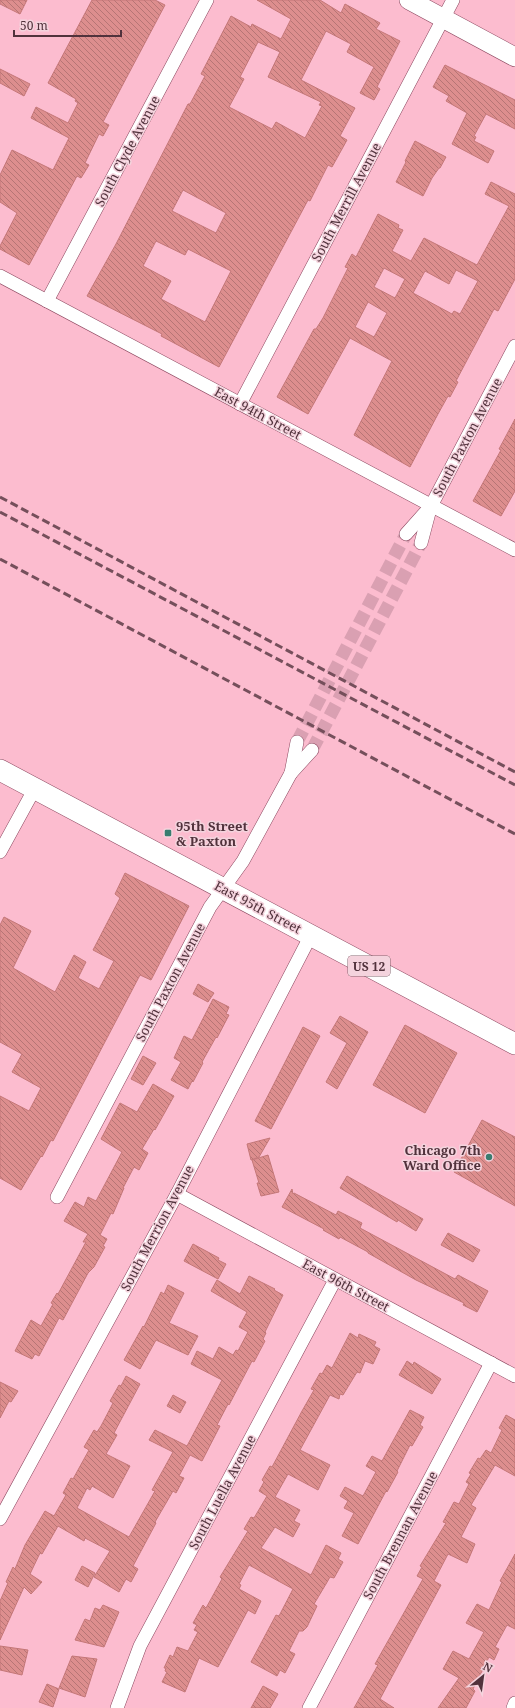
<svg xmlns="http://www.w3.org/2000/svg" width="515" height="1708" font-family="'Noto Serif',serif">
<defs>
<pattern id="building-back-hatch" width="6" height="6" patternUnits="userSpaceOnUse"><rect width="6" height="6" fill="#dd8e8e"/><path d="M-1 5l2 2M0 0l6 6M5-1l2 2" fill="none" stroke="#b67575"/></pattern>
</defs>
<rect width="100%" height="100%" fill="#fcbccf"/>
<g fill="url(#building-back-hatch)" stroke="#c47778" fill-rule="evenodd">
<polygon points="0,0 27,0 20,14 0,4"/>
<polygon points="92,0 155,0 165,5 103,122 109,125 103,136 99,134 85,163 89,165 81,178 77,176 29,265 0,249 0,246 17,213 0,202 0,175 12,150 53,170 69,138 31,118 36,107 68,123 78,103 75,101 76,99 48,83"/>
<path d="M257 0H320L341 13 345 4 380 23 376 29 400 41 377 87 380 89 374 100 360 93 374 67 347 52 351 44 326 31 301 80 355 108 340 136 347 140 332 167 328 165 310 201 308 200 219 367 161 336 162 334 87 296 116 244 188 104H190L205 76 201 74 231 16 251 27 252 24 281 39 291 19ZM258 42 280 52 268 77 321 102 319 105 322 106 305 138 276 122 272 129 229 107 244 79 240 77ZM183 190 226 213 216 233 172 211ZM156 241 185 255 188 249 231 271 205 322 161 299 171 281 143 266Z"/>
<polygon points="445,65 515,100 515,129 486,114 474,136 476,137 474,141 494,151 488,163 452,144 467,113 446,101 449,96 433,87"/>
<polygon points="0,69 30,84 24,96 0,83"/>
<polygon points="415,141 446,157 440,168 439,168 432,178 423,196 396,182 406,162 405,161"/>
<path d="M491 182 515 194V279L498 311 494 309 456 381 458 382 450 397 448 396 438 414 410 467 354 435 392 361 350 338 308 414 277 397 314 329H316L323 318 348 268 345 267 352 254 356 257 378 214 399 225 398 228 403 230 392 251 411 261 424 238 477 265 509 206 485 194ZM384 268 405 279 395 298 374 287ZM456 270 478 281 460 314 454 311 452 314 413 293 425 271 449 284ZM368 302 387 313 374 337 355 327Z"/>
<polygon points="515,419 515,491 501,516 473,501 501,450 499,449"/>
<polygon points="125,873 189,906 151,980 140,975 53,1141 51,1140 42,1157 41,1156 21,1190 0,1178 0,1096 29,1111 41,1088 12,1072 22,1054 0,1042 0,925 4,917 31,931 13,968 55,992 74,955 86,962 78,978 99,989 114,961 93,950 120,898 115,894"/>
<polygon points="198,984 214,993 208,1002 193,994"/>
<polygon points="213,999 229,1007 226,1014 229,1015 217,1038 216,1037 202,1062 203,1063 193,1082 192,1081 188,1089 171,1080 181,1062 174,1058 184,1036 192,1040"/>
<polygon points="340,1016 368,1032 337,1089 326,1082 347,1043 330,1033"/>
<polygon points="405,1025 457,1053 425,1113 373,1085"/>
<polygon points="303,1027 320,1036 271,1129 255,1121"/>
<polygon points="143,1056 156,1063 143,1085 131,1079"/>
<polygon points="153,1084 174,1096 155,1130 154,1129 142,1149 148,1153 139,1170 134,1167 123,1188 124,1188 113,1214 111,1213 100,1235 107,1239 103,1246 105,1247 94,1267 88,1273 63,1320 59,1318 39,1356 35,1354 32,1359 15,1351 31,1320 41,1326 53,1304 51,1303 57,1293 58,1294 86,1242 83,1242 88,1234 64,1221 75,1202 84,1207 88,1197 96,1201 122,1152 101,1139 120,1103 137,1112"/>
<polygon points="482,1120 515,1137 515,1206 454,1172"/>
<polygon points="270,1138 259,1157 251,1160 247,1144"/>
<polygon points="268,1155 279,1192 261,1196 257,1183 259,1183 252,1160"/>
<polygon points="347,1176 423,1219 416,1231 398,1220 397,1222 340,1188"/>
<polygon points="292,1189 293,1194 294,1193 336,1215 338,1211 362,1223 360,1228 455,1279 458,1275 488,1291 477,1312 463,1305 464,1303 416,1280 368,1253 368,1252 340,1237 339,1239 323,1230 324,1229 282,1207"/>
<polygon points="448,1233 480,1250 473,1262 441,1245"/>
<polygon points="193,1244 219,1258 218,1260 226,1264 218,1279 184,1261"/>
<polygon points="249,1276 275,1289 274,1290 283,1295 265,1332 266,1333 263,1339 265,1341 254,1362 252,1361 229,1405 228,1404 217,1425 220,1426 202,1461 190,1455 179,1476 184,1478 176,1493 173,1491 155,1522 156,1523 133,1566 138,1569 131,1582 126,1579 119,1592 94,1577 110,1551 85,1538 84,1541 58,1526 42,1554 40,1553 30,1574 42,1582 31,1594 24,1587 0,1640 0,1601 8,1583 6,1582 13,1567 15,1569 25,1545 45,1511 54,1516 66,1495 63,1493 71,1478 73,1479 89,1450 84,1447 94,1430 97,1432 101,1426 113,1403 110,1401 119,1385 121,1386 126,1376 140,1384 114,1433 117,1435 106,1454 130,1466 113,1498 92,1486 90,1490 87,1488 77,1508 129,1537 155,1491 152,1490 173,1452 149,1440 155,1430 187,1446 222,1380 191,1364 197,1351 213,1359 219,1347 233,1355 236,1350 238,1351 248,1332 239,1327 247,1312 211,1291 217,1280 240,1294"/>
<polygon points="168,1285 184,1293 169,1323 198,1336 188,1355 156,1340 140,1369 124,1360 143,1326 144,1327 161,1292 164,1294"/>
<polygon points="350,1333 358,1338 359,1334 376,1342 374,1346 380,1349 373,1364 365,1361 360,1373 357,1372 343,1395 340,1394 339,1399 330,1395 300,1450 330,1465 318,1490 288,1474 275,1497 300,1510 294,1521 300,1524 293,1537 275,1527 261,1548 311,1575 326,1545 341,1553 338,1559 343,1562 334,1578 330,1577 326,1584 314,1604 317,1606 307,1627 303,1631 299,1631 289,1651 295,1654 285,1673 280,1670 277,1676 251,1662 276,1615 279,1616 293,1589 249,1565 239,1584 241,1585 239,1589 261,1601 255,1614 248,1610 218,1667 199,1658 185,1692 162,1682 167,1672 165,1671 166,1668 164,1668 170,1655 173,1657 177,1647 188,1651 198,1632 194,1630 197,1625 193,1623 203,1605 206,1608 222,1579 220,1577 248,1531 244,1529 251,1517 254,1518 267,1496 259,1491 264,1482 262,1480 270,1466 272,1467 302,1411 314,1390 311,1389 320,1373 322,1374 327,1365 332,1368"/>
<polygon points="407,1361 413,1365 414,1362 441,1379 432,1394 399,1375"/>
<polygon points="0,1382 18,1391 11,1402 9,1401 0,1418"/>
<polygon points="173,1395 186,1402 180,1413 167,1406"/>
<polygon points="410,1410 424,1417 420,1425 423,1427 412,1446 410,1445 397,1471 398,1472 387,1492 386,1491 358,1544 342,1536 354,1513 344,1508 348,1501 340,1496 345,1487 363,1496 376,1472 366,1466 372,1456 382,1461"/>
<polygon points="506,1415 515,1420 515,1476 495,1465 471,1505 476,1508 461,1537 475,1544 467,1563 448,1554 434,1581 441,1585 380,1699 394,1708 354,1708 378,1665 375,1664 423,1579 417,1576 422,1567 420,1566 446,1523 443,1522 454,1502 459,1504 469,1484 466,1482 471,1474 469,1473 478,1458 480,1459 486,1450 491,1453 502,1430 499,1428"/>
<polygon points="515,1554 515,1629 507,1625 495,1647 499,1649 494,1660 489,1657 473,1689 475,1691 466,1708 438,1708 459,1678 443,1669 453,1651 469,1659 484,1632 466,1623 477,1604 489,1610 502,1582 500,1581"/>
<polygon points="82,1566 95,1573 88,1587 75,1580"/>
<polygon points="103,1605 119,1612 104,1647 75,1640 85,1619 90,1621 95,1608 100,1610"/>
<polygon points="0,1646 28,1650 22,1675 0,1670"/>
<polygon points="72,1656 97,1659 85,1697 59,1688"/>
<polygon points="47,1684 59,1689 53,1707 39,1702"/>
<polygon points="263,1686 278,1694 270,1708 251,1708"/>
</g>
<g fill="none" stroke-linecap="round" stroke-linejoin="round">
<g stroke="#daa0b2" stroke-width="13" stroke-dasharray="13 6" stroke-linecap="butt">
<polyline points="297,742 406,534"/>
<polyline points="312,750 421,543"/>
</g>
<defs>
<g id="street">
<polyline points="0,276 515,550"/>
<polyline points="47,301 207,0"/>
<polyline points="240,404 453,0"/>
<polyline points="406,534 431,506 515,346"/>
<polyline points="421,543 430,509"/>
<polyline points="291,773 312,750"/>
<polyline points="0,852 35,788"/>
<polyline points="177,1194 515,1376"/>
<polyline points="57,1197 210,907 243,861 291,773 297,742"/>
<polyline points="0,1519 177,1194 311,935"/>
<polyline points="117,1708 140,1646 335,1280"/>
<polyline points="309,1708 491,1363"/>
<polyline points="513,1708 515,1703"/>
</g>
<polyline id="secondary" points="409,0 515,57"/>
<polyline id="primary" points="0,770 515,1044"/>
</defs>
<use href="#street" stroke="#8b465e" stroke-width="14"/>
<use href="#secondary" stroke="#8b465e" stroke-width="20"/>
<use href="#primary" stroke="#8b465e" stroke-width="22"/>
<use href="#street" stroke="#fff" stroke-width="13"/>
<use href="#secondary" stroke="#fff" stroke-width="19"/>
<use href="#primary" stroke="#fff" stroke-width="21"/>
<g stroke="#754f5b" stroke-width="3" stroke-dasharray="8 4" stroke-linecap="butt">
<polyline points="0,497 515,772"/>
<polyline points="0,512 515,785"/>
<polyline points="0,559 515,834"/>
</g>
</g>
<g fill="#397d70" stroke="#f4d3dd" stroke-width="1.5">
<rect x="164" y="829" width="8" height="8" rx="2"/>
<circle cx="489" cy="1157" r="4"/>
</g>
<g text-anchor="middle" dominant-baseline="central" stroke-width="3" stroke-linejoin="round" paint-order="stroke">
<rect fill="#f4d3dd" stroke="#82626c" stroke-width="1" x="348" y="956" width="42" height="20" rx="3"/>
<g font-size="12" font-weight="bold" fill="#51323c">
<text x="369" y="966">US 12</text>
</g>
<g font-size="13" fill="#51323c" stroke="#f4d3dd">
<text transform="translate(127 151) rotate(-62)">South Clyde Avenue</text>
<text transform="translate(346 202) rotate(-62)">South Merrill Avenue</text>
<text transform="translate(258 413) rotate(28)">East 94th Street</text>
<text transform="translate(467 437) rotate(-62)">South Paxton Avenue</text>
<text transform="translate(258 907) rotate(28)">East 95th Street</text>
<text transform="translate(170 982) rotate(-62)">South Paxton Avenue</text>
<text transform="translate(157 1228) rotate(-62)">South Merrion Avenue</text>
<text transform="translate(346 1285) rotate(28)">East 96th Street</text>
<text transform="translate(222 1492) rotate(-62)">South Luella Avenue</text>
<text transform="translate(400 1535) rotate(-62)">South Brennan Avenue</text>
</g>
<g font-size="13" font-weight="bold" fill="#51323c" stroke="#f4d3dd" text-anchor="start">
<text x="176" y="826">95th Street<tspan x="176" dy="15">&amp; Paxton</tspan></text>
<text x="481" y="1150" text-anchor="end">Chicago 7th<tspan x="481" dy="15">Ward Office</tspan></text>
</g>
</g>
<g transform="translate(483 1676) rotate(29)" stroke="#f4d3dd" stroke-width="3" paint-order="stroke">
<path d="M0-3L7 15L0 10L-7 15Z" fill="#51323c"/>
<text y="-6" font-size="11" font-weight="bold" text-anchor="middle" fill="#51323c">N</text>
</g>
<path d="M14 30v6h107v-6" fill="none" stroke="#51323c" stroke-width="2"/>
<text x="20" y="30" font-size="12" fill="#51323c" stroke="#f4d3dd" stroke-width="3" paint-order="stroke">50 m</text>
</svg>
